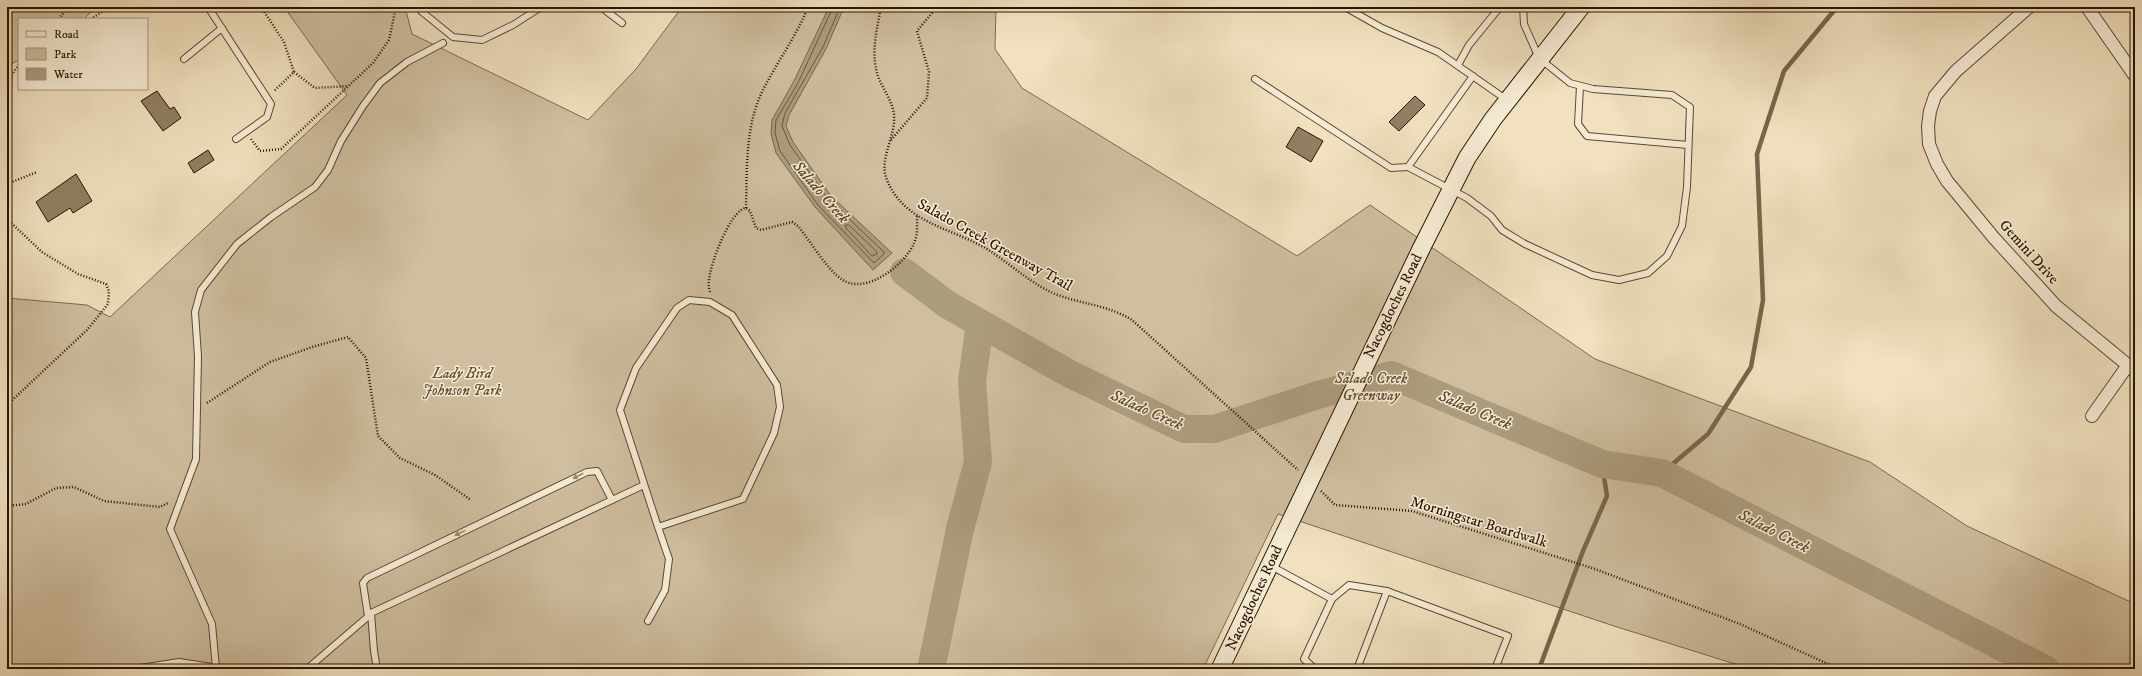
<svg xmlns="http://www.w3.org/2000/svg" width="2142" height="676" font-family="'IM FELL DW Pica',serif">
<rect width="100%" height="100%" fill="#f1e1bf"/>
<filter id="stains"><feTurbulence type="fractalNoise" baseFrequency=".005" numOctaves="4"/><feColorMatrix values="0 0 0 0 .2 0 0 0 0 .09 0 0 0 0 .02 0 0 0 .5 -.17"/></filter>
<radialGradient id="worn" r=".72"><stop offset=".6" stop-color="#630" stop-opacity="0"/><stop offset="1" stop-color="#630" stop-opacity=".3"/></radialGradient>
<g fill="#cfbe9f" stroke="#7b6a50">
<polygon points="7,7 96,7 84,19 19,19 19,60 7,66"/>
<polygon points="284,7 405,7 412,34 588,120 636,69 682,7 996,7 995,49 1022,88 1297,256 1370,205 1595,359 1870,462 1967,526 2135,604 2135,669 1751,669 1614,626 1278,514 1203,669 7,669 7,298 87,305 110,317 347,95"/>
</g>
<polygon fill="#ac9c7e" stroke="#77664c" points="829,7 844,7 826,49 789,115 786,126 793,142 831,196 892,253 873,270 815,207 776,153 771,134 772,120 794,81"/>
<g fill="none" stroke-linecap="round" stroke-linejoin="round">
<g stroke="#6a583f" stroke-width="1">
<polyline points="833,7 798,83 776,120 775,133 780,151 818,205 874,263 884,254 884,252 828,199 790,145 782,126 785,113 823,47 840,7"/>
<polygon points="846,225 849,225 877,252 877,254 872,256 846,228"/>
</g>
<g stroke="#77664c" stroke-width="4.5">
<polyline points="1662,473 1708,434 1751,367 1763,300 1757,154 1784,71 1837,7"/>
<polyline points="1539,669 1583,551 1607,496 1602,464"/>
</g>
<g stroke="#ac9c7e" stroke-width="28">
<polyline points="904,272 948,305 1070,374 1184,429 1214,429 1318,395 1391,375 1602,464 1662,473 2045,669"/>
<polyline points="931,669 960,529 978,462 972,381 980,323"/>
</g>
</g>
<g fill="#907f63" stroke="#271500">
<polygon points="157,91 170,109 174,107 181,118 163,131 141,101"/>
<polygon points="1415,96 1425,105 1399,131 1389,122"/>
<polygon points="1298,127 1323,141 1311,162 1286,147"/>
<polygon points="208,150 214,160 194,173 188,163"/>
<polygon points="76,174 92,201 73,213 70,208 48,222 36,202"/>
</g>
<g fill="none" stroke-linecap="round" stroke-linejoin="round">
<defs>
<g id="lane">
<polyline points="208,7 271,104 267,117 236,139"/>
<polyline points="421,7 421,11 453,37 482,40 513,25 541,7"/>
<polyline points="601,7 622,23"/>
<polyline points="1345,7 1382,28 1438,52 1507,100"/>
<polyline points="184,59 222,28"/>
<polyline points="1458,65 1469,45 1500,7"/>
<polyline points="1473,76 1408,167 1467,198 1491,216 1502,230 1525,244 1592,275 1619,280 1648,273 1667,256 1682,226 1687,187 1690,107 1672,95 1593,89 1570,83 1539,58 1524,24 1523,7"/>
<polyline points="1255,79 1391,168 1408,167"/>
<polyline points="1580,86 1578,124 1587,136 1688,145"/>
<polyline points="1271,566 1332,599 1304,659 1315,669"/>
<polyline points="1332,599 1349,585 1387,591 1508,636 1495,669"/>
<polyline points="368,616 363,583 367,578 587,472 597,471 612,500"/>
<polyline points="648,621 665,590 669,559 658,527 743,499 774,433 780,407 777,385 732,315 710,302 689,300 677,308 636,368 620,410 658,527"/>
<polyline points="216,668 212,624 170,529 196,459 198,356 195,312 201,290 237,244 271,217 315,187 328,170 341,141 363,106 380,83 407,62 443,43"/>
<polyline points="134,669 179,662 225,669"/>
<polyline points="307,669 371,614"/>
<polyline points="377,669 374,651 371,613 644,485"/>
<polyline points="1357,669 1387,591"/>
</g>
<g id="street">
<polyline points="2029,7 1956,71 1935,96 1930,111 1928,126 1929,144 1937,164 1947,181 1994,238 2056,306 2135,371"/>
<polyline points="2087,7 2135,76"/>
<polyline points="2092,416 2128,365"/>
</g>
<g id="secondary">
<polyline points="1421,249 1467,158 1493,119 1581,7"/>
<polyline points="1220,669 1285,533"/>
</g>
</defs>
<use href="#lane" stroke="#5a4830" stroke-width="8"/>
<use href="#street" stroke="#5a4830" stroke-width="14"/>
<use href="#secondary" stroke="#271500" stroke-width="19"/>
<g stroke="#271500" stroke-width="2.5" stroke-dasharray="1 2" stroke-linecap="butt">
<polyline points="261,7 284,42 294,72 274,91"/>
<path d="M881 7C877 29 871 51 877 73 881 87 893 101 894 115 896 137 878 160 887 180 904 223 952 228 987 249 1009 263 1030 283 1055 294 1081 304 1108 305 1132 320L1298 470"/>
<polyline points="59,19 68,7"/>
<polyline points="91,19 109,7"/>
<polyline points="294,72 315,88 348,86"/>
<polyline points="7,102 12,75 19,64"/>
<polyline points="251,139 260,151 281,149 373,63 389,40 396,7"/>
<polyline points="891,140 927,98 929,72 917,31 937,7"/>
<polyline points="7,184 37,172"/>
<path d="M746 208C747 170 745 125 763 90 777 62 796 37 808 7"/>
<polyline points="7,219 42,252 78,274 106,284 109,291 108,304 87,330 7,405"/>
<path d="M710 292C709 288 708 284 709 280 710 265 730 210 746 208L750 211 756 228 761 230 792 222 798 226C811 242 827 270 843 280 866 295 905 265 914 243 918 235 917 225 917 216"/>
<polyline points="207,403 270,362 312,347 348,337 366,358 378,436 400,458 435,475 471,500"/>
<polyline points="1321,491 1335,505 1412,511 1595,569 1740,624 1839,669"/>
<polyline points="7,506 26,504 56,488 74,487 104,501 160,507 168,503"/>
</g>
<use href="#lane" stroke="#f6ecd5" stroke-width="6"/>
<use href="#street" stroke="#f6ecd5" stroke-width="12"/>
<use href="#secondary" stroke="#f6ecd5" stroke-width="17"/>
<defs>
<polyline id="secondary-bridge" points="1285,533 1421,249"/>
</defs>
<use href="#secondary-bridge" stroke="#271500" stroke-width="19" stroke-linecap="butt"/>
<use href="#secondary-bridge" stroke="#f6ecd5" stroke-width="17"/>
</g>
<defs><path id="oneway-solid" d="M-6-.8H1V-3.2L6.5 0L1 3.2V.8H-6Z"/></defs>
<g fill="#998b75">
<use href="#oneway-solid" transform="translate(578 476) rotate(153)"/>
<use href="#oneway-solid" transform="translate(460 533) rotate(154)"/>
</g>
<g text-anchor="middle" dominant-baseline="central" stroke-width="3" stroke-linejoin="round" paint-order="stroke">
<g font-size="15" fill="#271500" stroke="#f6ecd5">
<text transform="translate(995 245) rotate(29)">Salado Creek Greenway Trail</text>
<text transform="translate(2029 252) rotate(48)">Gemini Drive</text>
<text transform="translate(1393 306) rotate(-64)">Nacogdoches Road</text>
<text transform="translate(1479 522) rotate(17)">Morningstar Boardwalk</text>
<text transform="translate(1254 598) rotate(-65)">Nacogdoches Road</text>
</g>
<g font-size="15" font-style="italic" fill="#625038" stroke="#f6ecd5">
<text x="462" y="373">Lady Bird<tspan x="462" dy="17">Johnson Park</tspan></text>
<text x="1371" y="378">Salado Creek<tspan x="1371" dy="17">Greenway</tspan></text>
</g>
<g font-size="16" font-style="italic" fill="#5c4b32" stroke="#f6ecd5">
<text transform="translate(821 192) rotate(49)">Salado Creek</text>
<text transform="translate(1147 410) rotate(24)">Salado Creek</text>
<text transform="translate(1475 410) rotate(23)">Salado Creek</text>
<text transform="translate(1774 531) rotate(27)">Salado Creek</text>
</g>
</g>
<rect width="2142" height="676" fill="none" stroke="#f1e1bf" stroke-width="24"/>
<rect x="8" y="8" width="2126" height="660" fill="none" stroke="#271500" stroke-width="2"/>
<rect x="12" y="12" width="2118" height="652" fill="none" stroke="#271500"/>
<rect x="18" y="18" width="130" height="72" fill="#f6ecd5" stroke="#a39680"/>
<rect x="26" y="31" width="20" height="6" fill="#f6ecd5" stroke="#a39680"/>
<text x="54" y="38" font-size="12" fill="#271500">Road</text>
<rect x="26" y="48" width="20" height="12" fill="#cfbe9f" stroke="#a39680"/>
<text x="54" y="58" font-size="12" fill="#271500">Park</text>
<rect x="26" y="68" width="20" height="12" fill="#ac9c7e" stroke="#a39680"/>
<text x="54" y="78" font-size="12" fill="#271500">Water</text>
<rect width="100%" height="100%" filter="url(#stains)"/>
<rect width="100%" height="100%" fill="url(#worn)"/>
</svg>
